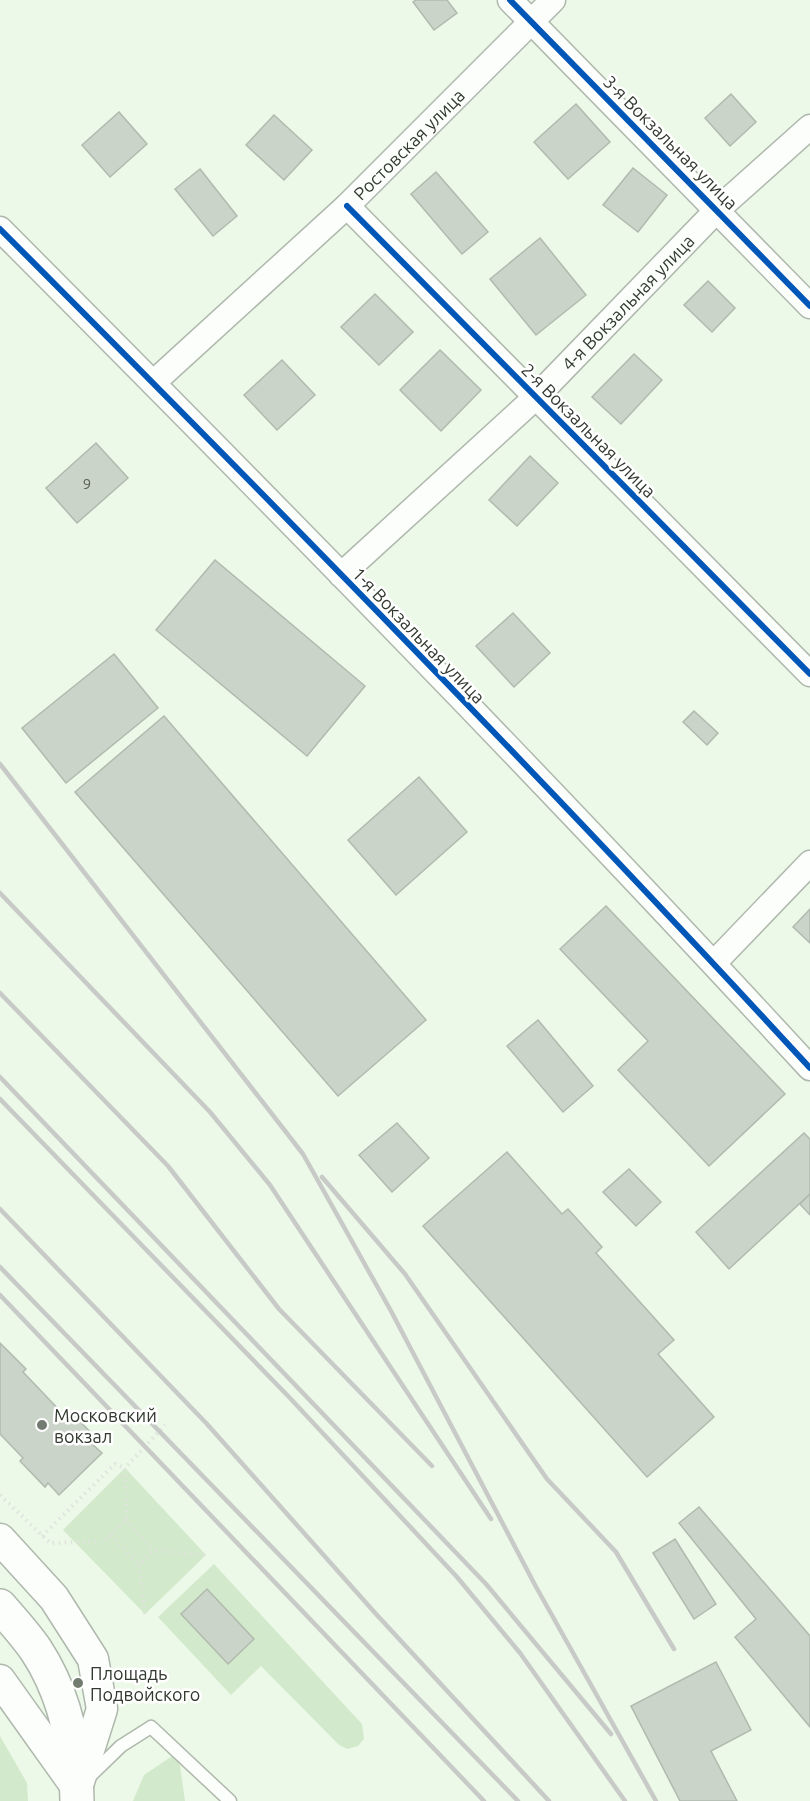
<svg xmlns="http://www.w3.org/2000/svg" width="810" height="1801" font-family="Ubuntu,sans-serif">
<rect width="100%" height="100%" fill="#ecf8e8"/>
<g fill="#d2eacb">
<polygon points="125,1468 206,1555 145,1614 63,1530"/>
<polygon points="214,1564 362,1724 364,1739 358,1746 347,1749 339,1745 261,1666 231,1695 158,1617"/>
<polygon points="0,1736 27,1783 28,1801 0,1801"/>
<polygon points="178,1752 185,1801 133,1801 144,1775"/>
</g>
<g fill="#cbd4c8" stroke="#b1baae" stroke-width="1.5">
<polygon points="416,0 447,0 457,13 434,30 413,2"/>
<polygon points="731,94 756,122 730,146 705,118"/>
<polygon points="576,104 610,142 568,179 534,142"/>
<polygon points="119,112 147,144 110,177 82,145"/>
<polygon points="274,115 312,150 284,180 246,145"/>
<polygon points="633,168 667,195 638,232 603,205"/>
<polygon points="200,169 237,216 213,236 175,189"/>
<polygon points="436,172 488,232 462,254 411,194"/>
<polygon points="540,238 586,295 536,335 490,279"/>
<polygon points="708,281 735,308 712,332 684,305"/>
<polygon points="375,294 413,332 379,365 341,327"/>
<polygon points="440,350 481,390 441,431 400,390"/>
<polygon points="634,354 662,380 621,424 592,397"/>
<polygon points="282,360 315,395 277,430 244,395"/>
<polygon points="96,443 128,478 77,523 46,488"/>
<polygon points="530,456 558,483 517,526 489,500"/>
<polygon points="215,560 365,686 307,756 156,630"/>
<polygon points="513,613 550,653 514,687 476,646"/>
<polygon points="114,654 158,708 66,783 22,728"/>
<polygon points="694,711 718,733 707,745 683,722"/>
<polygon points="164,716 426,1020 338,1096 75,792"/>
<polygon points="419,777 467,832 396,895 348,840"/>
<polygon points="606,906 785,1094 709,1166 618,1070 648,1041 560,949"/>
<polygon points="810,909 810,943 793,927"/>
<polygon points="538,1020 593,1086 563,1112 507,1046"/>
<polygon points="397,1123 429,1158 392,1192 359,1155"/>
<polygon points="804,1133 810,1139 810,1194 729,1269 696,1232"/>
<polygon points="507,1152 562,1214 568,1209 602,1247 596,1253 674,1340 658,1354 714,1417 647,1477 423,1226"/>
<polygon points="629,1169 661,1202 636,1226 603,1192"/>
<polygon points="810,1194 810,1215 800,1204"/>
<polygon points="0,1343 26,1369 23,1372 66,1417 71,1412 96,1438 91,1443 102,1453 59,1495 48,1483 45,1487 20,1461 23,1458 0,1434"/>
<polygon points="699,1507 810,1636 810,1727 735,1637 756,1619 679,1523"/>
<polygon points="675,1539 716,1604 694,1619 653,1553"/>
<polygon points="207,1589 254,1639 228,1664 181,1614"/>
<polygon points="716,1662 751,1730 711,1751 737,1801 680,1801 631,1706"/>
</g>
<g fill="none" stroke-linecap="round" stroke-linejoin="round">
<defs>
<polyline id="service" points="88,1778 121,1746 151,1727 230,1801"/>
<g id="minor">
<polyline points="510,0 810,306"/>
<polyline points="347,206 810,674"/>
<path d="M0 229C274 504 547 782 810 1068"/>
<path id="s1" d="M153 383 347 206 553 0"/>
<path id="s2" d="M341 575 536 397 717 210 810 127"/>
<polyline points="714,963 810,863"/>
</g>
<g id="tertiary">
<polyline points="0,1539 54,1598 93,1659 102,1709 77,1788"/>
<polyline points="0,1680 77,1788"/>
</g>
<path id="secondary" d="M0 1606C12 1620 25 1634 36 1650 65 1694 76 1748 77 1801"/>
</defs>
<use href="#service" stroke="#afb8ac" stroke-width="15"/>
<use href="#minor" stroke="#afb8ac" stroke-width="27"/>
<use href="#tertiary" stroke="#afb8ac" stroke-width="33"/>
<use href="#secondary" stroke="#afb8ac" stroke-width="36"/>
<g stroke="#dfe3de" stroke-width="4" stroke-dasharray="1.5 4.5" stroke-linecap="butt">
<polyline points="0,1495 50,1543 105,1541 126,1520 125,1468 165,1425"/>
<polyline points="126,1520 153,1550"/>
<polyline points="111,1535 139,1565"/>
<polyline points="42,1536 115,1464 125,1468"/>
<polyline points="145,1614 139,1565 153,1550 206,1555"/>
</g>
<use href="#service" stroke="#fcfefc" stroke-width="12"/>
<use href="#minor" stroke="#fcfefc" stroke-width="24"/>
<use href="#tertiary" stroke="#fcfefc" stroke-width="30"/>
<use href="#secondary" stroke="#fcfefc" stroke-width="33"/>
<g stroke="#c7cac6" stroke-width="4.5">
<polyline points="0,764 303,1154 391,1311 535,1585 656,1801"/>
<polyline points="0,893 210,1112 270,1185 491,1519"/>
<polyline points="0,993 168,1166 279,1309 432,1466"/>
<polyline points="0,1077 486,1584 611,1734"/>
<polyline points="0,1099 289,1397 457,1577 520,1653 625,1801"/>
<polyline points="322,1177 405,1274 547,1479 616,1552 674,1649"/>
<polyline points="0,1209 207,1424 376,1614 549,1801"/>
<polyline points="0,1267 518,1801"/>
<polyline points="0,1295 484,1801"/>
</g>
<defs>
<g id="cycleway">
<polyline points="510,0 810,306"/>
<polyline points="347,206 810,674"/>
<path d="M0 229C274 504 547 782 810 1068"/>
</g>
</defs>
<use href="#cycleway" stroke="#fff" stroke-width="10"/>
<use href="#cycleway" stroke="#0057b8" stroke-width="6"/>
</g>
<g fill="#737c70" stroke="#fff" stroke-width="2">
<circle cx="42" cy="1425" r="6"/>
<circle cx="78" cy="1683" r="6"/>
</g>
<g text-anchor="middle" dominant-baseline="central" stroke-width="5" stroke-linejoin="round" paint-order="stroke">
<g font-size="15" fill="#586056">
<text x="87" y="483">9</text>
</g>
<g font-size="18" fill="#323a30" stroke="#fff">
<text transform="translate(671 142) rotate(45)">3-я Вокзальная улица</text>
<text stroke="none"><textPath href="#s1" startOffset="350">Ростовская улица</textPath></text>
<text stroke="none"><textPath href="#s2" startOffset="396">4-я Вокзальная улица</textPath></text>
<text transform="translate(589 430) rotate(45)">2-я Вокзальная улица</text>
<text transform="translate(419 635) rotate(46)">1-я Вокзальная улица</text>
</g>
<g font-size="18" fill="#323a30" stroke="#fff" text-anchor="start">
<text x="54" y="1415">Московский<tspan x="54" dy="21">вокзал</tspan></text>
<text x="90" y="1673">Площадь<tspan x="90" dy="21">Подвойского</tspan></text>
</g>
</g>
</svg>
